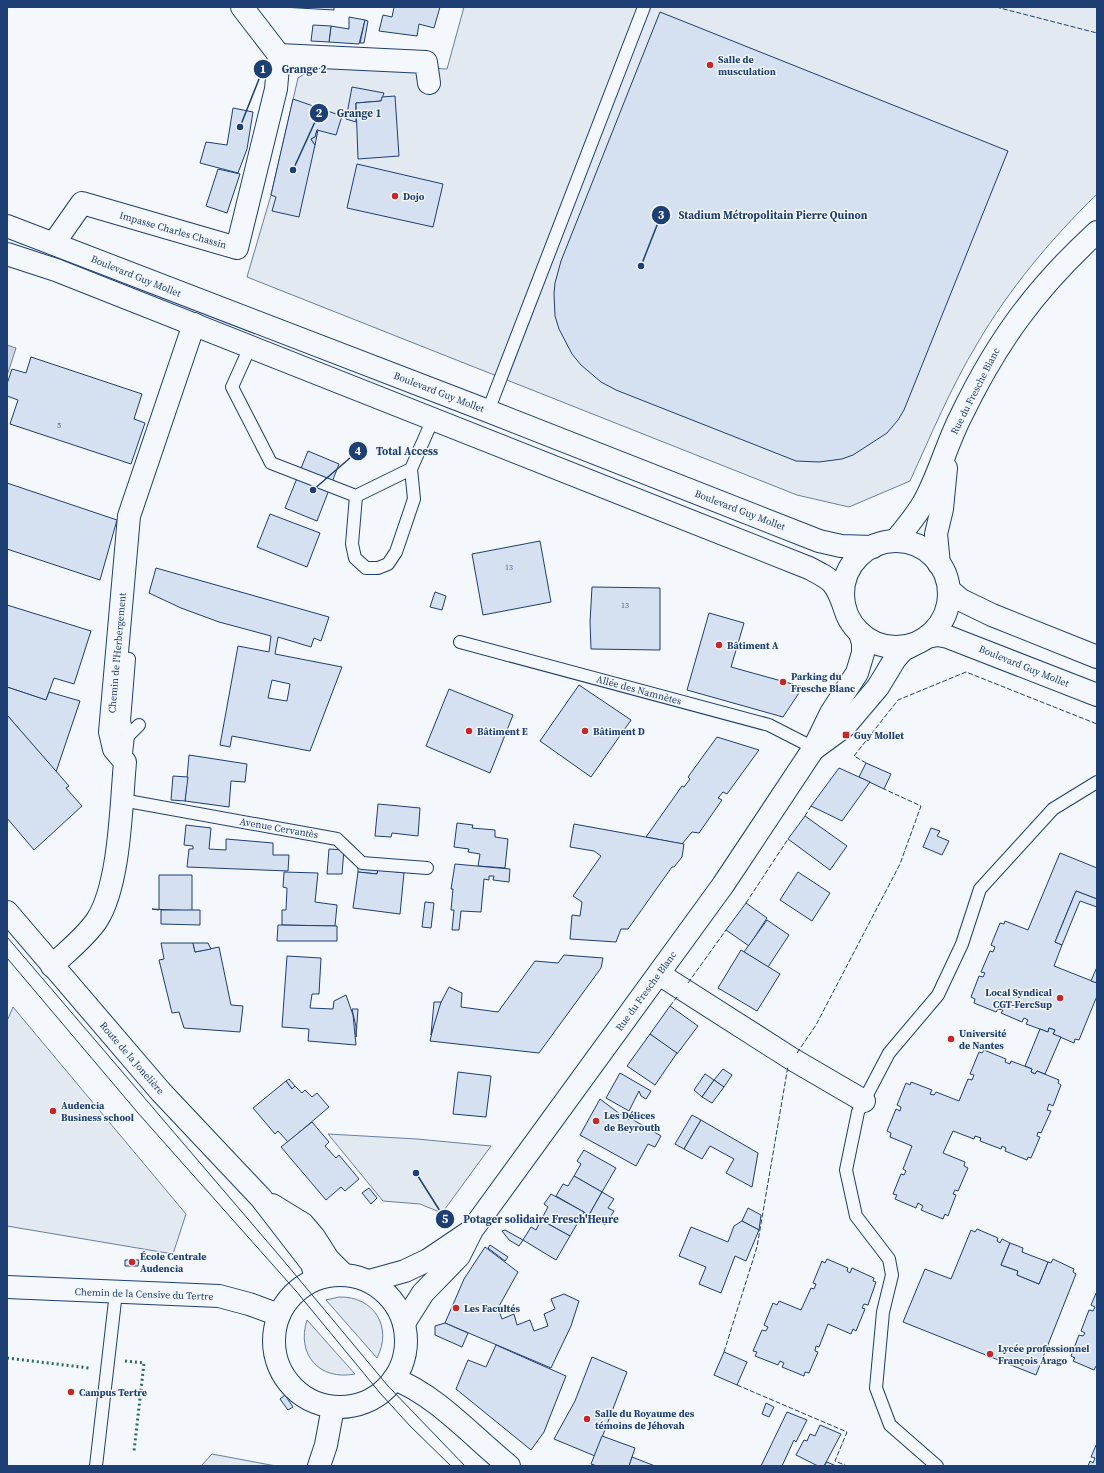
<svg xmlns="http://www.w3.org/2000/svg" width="1104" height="1473" font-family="'Source Serif 4',serif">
<rect width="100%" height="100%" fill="#f4f7fb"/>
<g fill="#e3e9f0" stroke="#687fa3">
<path d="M464 7H1097V194C1051 239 1009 289 977 344 951 387 931 435 910 481L849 507 797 495 247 277 271 195 298 78 323 62 447 69Z"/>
<polygon points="13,1007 186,1214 173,1254 7,1226 7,1021"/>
<polygon points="328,1134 417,1139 491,1146 442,1213 420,1204 383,1201"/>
<path d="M339 1297C374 1296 393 1327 377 1358L326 1300Z"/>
<path d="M307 1320 355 1374C319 1381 296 1354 307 1320Z"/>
<polygon points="212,1454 276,1466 201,1466"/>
</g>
<polygon fill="#cfd7e4" stroke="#687fa3" points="7,345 16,348 7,376"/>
<g fill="#d5e0f0" stroke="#1d3f73" fill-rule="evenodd">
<polygon points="282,7 334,7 334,10"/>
<polygon points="394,7 440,7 434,28 419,24 417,36 379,31 383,15 392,17"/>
<polygon points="660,12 1008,151 904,410 898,420 887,433 853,455 842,459 819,462 796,461 616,390 601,382 581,365 572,354 559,329 555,316 554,294 555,283 561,261"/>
<polygon points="349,17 365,20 359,44 329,42 331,26 349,29"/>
<polygon points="365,20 368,21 364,43 360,43"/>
<polygon points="313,25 331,26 329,42 311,41"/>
<polygon points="352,87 384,93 381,101 356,103 356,122 346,119"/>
<polygon points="395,96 399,156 358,159 356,103 381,101 382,97"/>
<polygon points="293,99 342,116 336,135 317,130 315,137 311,139 315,145 299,217 272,211 276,197 271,195"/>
<polygon points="233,108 253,112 247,149 238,173 200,163 206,142 227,145"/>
<polygon points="317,130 318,130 315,145 311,139 315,137"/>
<polygon points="357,164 443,184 433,227 347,208"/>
<polygon points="218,169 240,174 227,213 206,206"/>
<polygon points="31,357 142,394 134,419 145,423 131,464 10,424 18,400 7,396 7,384 12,369 26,373"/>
<polygon points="308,451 339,464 317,521 285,508"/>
<polygon points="7,483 117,520 100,580 7,549"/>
<polygon points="270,514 320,533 307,567 257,547"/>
<polygon points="540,541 551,602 483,615 472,554"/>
<path d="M156 568 329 617 321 641 314 638 311 647 278 637 275 654 342 667 310 751 232 736 230 747 220 745 238 646 269 652 271 636 219 622 181 608 149 593ZM272 680 290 684 287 701 268 698Z"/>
<polygon points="592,587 660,588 660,650 591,649 590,622"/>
<polygon points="435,592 446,596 442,610 430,607"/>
<polygon points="7,605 91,631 74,684 54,678 46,700 7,687"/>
<polygon points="709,613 744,623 731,667 803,687 783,717 687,690"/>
<polygon points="579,685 631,720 591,777 540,741"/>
<polygon points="7,687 46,700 49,692 80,701 56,772 7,715"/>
<polygon points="449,689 513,715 490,773 426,746"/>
<polygon points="7,715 69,786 66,788 82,806 34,850 7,818"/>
<polygon points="717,737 759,750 727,794 723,792 718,798 722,800 699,833 692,832 682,844 646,837 682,786 684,787 690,779 688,777"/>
<polygon points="189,755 247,764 245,782 231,781 229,807 185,801"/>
<polygon points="866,763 891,774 884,789 859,777"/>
<polygon points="839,768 870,782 842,821 811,806"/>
<polygon points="173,776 188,777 185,801 171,800"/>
<polygon points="378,804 420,808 418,836 392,833 391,837 375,836"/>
<polygon points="805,816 847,846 830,870 788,839"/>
<polygon points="457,823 473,825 472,828 495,830 495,837 508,839 505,868 478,866 480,854 468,852 469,849 454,847"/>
<polygon points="574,824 684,844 682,857 674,867 672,867 628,929 621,929 616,942 570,939 572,915 580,916 582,902 573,896 601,856 594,851 570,847"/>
<polygon points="186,825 211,828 209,849 226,850 226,839 273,843 273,855 289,855 288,871 187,867 189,849 193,849 193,846 184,845"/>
<polygon points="931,828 940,831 937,836 949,841 942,855 923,847"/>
<polygon points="329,849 344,850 342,874 327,874"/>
<polygon points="1060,853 1097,868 1097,899 1076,891 1055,942 1062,945 1054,966 1097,983 1097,996 1079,1040 1075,1039 1074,1043 1053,1034 1055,1030 1049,1028 1048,1032 1026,1024 1028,1020 1024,1018 1022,1022 1001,1013 1003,1010 998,1009 996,1012 974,1003 975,999 971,997 979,976 983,977 985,973 981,972 990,951 993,952 995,947 991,945 1000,923 1004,924 1005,921 1028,930"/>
<polygon points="455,864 510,869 509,882 493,880 494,876 489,876 489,880 484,879 481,912 461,911 459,930 452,930 454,910 451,910 453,889 451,889"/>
<polygon points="358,867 378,869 377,874 358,872"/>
<polygon points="378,869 404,873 400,914 353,908 358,872 377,874"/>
<polygon points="284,872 318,873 315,902 337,905 335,926 282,925 282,910 286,910 287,888 283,887"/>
<polygon points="798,872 830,893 812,921 780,900"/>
<polygon points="159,875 192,875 192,911 152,909 159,910"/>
<polygon points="1076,891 1097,899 1097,907 1080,901 1062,945 1055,942"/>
<polygon points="425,902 434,903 431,928 422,927"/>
<polygon points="746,903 767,918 749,946 726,930"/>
<polygon points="161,910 200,910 200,925 161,924"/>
<polygon points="767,920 789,935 768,967 744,952"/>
<polygon points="278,925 337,926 337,941 277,941"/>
<polygon points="161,943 193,943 195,952 219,947 231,1005 243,1006 240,1032 184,1028 179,1012 172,1013 159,960 164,959"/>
<polygon points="193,943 208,943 211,949 195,952"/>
<polygon points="741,950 780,974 757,1011 718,988"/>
<polygon points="564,955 603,958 601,968 539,1053 430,1041 437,1010 449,987 462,993 461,1007 498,1012 535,961 558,963"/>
<polygon points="287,956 321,958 319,994 312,994 310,1008 333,1009 334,1001 346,995 353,1015 356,1045 308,1041 309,1029 282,1027"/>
<polygon points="1097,967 1097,983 1091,981"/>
<polygon points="434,1002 441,1002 431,1035"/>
<polygon points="670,1006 698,1026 677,1054 650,1034"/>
<polygon points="352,1009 358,1009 356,1037 356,1027"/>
<polygon points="1049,1028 1055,1030 1053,1034 1061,1037 1045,1074 1037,1071 1035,1074 1031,1072 1032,1069 1025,1066 1040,1029 1048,1032"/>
<polygon points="650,1034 677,1053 655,1085 627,1066"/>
<polygon points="984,1050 1006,1059 1005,1062 1010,1064 1011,1061 1032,1069 1031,1072 1035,1074 1037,1071 1059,1080 1058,1083 1061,1085 1053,1106 1049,1104 1047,1110 1051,1111 1041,1133 1038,1132 1037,1136 1040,1137 1031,1158 1028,1157 1027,1160 1005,1151 1006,1148 1002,1146 1001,1149 980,1141 981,1138 975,1136 974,1139 953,1131 943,1153 965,1162 964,1166 968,1168 958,1191 955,1190 953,1194 956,1195 948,1216 945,1214 943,1219 921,1210 923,1206 918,1203 916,1208 895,1199 897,1195 893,1194 901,1174 904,1175 906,1171 903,1169 912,1146 890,1137 891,1133 887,1131 896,1109 900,1111 901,1107 897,1105 906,1083 910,1085 911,1082 932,1090 930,1094 934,1095 936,1092 959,1101 968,1079 972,1080 974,1075 970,1074 979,1052 982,1053"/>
<polygon points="723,1069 732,1075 724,1087 714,1080"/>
<polygon points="458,1072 491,1076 486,1117 453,1114"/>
<polygon points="620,1073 651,1091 646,1099 641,1096 639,1091 629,1111 606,1098"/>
<polygon points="705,1074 714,1080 702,1097 694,1090"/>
<polygon points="289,1079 295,1086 292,1089 286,1081"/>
<polygon points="714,1080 724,1087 712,1103 702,1097"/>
<polygon points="286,1081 292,1089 295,1086 302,1093 305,1090 312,1097 317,1093 329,1107 288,1142 278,1131 275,1134 253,1108"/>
<polygon points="600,1099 628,1120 630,1118 661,1136 655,1147 648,1144 636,1166 580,1135"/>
<polygon points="692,1115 701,1120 684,1149 675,1144"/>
<polygon points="701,1120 758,1153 752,1187 726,1173 734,1159 710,1146 702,1159 684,1149"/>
<polygon points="312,1122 329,1142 325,1146 336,1158 339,1155 359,1179 345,1191 341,1187 326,1200 281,1147"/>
<polygon points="584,1150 616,1168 602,1192 574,1176 581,1164 577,1161"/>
<polygon points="574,1176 602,1192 589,1215 556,1196 563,1184 568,1186"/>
<polygon points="369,1188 377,1198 371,1204 362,1193"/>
<polygon points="602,1192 614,1199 608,1208 614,1211 605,1225 589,1215"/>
<polygon points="551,1194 584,1212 570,1236 541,1220 548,1207 544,1204"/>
<polygon points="748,1208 761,1215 759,1230 742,1221"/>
<polygon points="541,1220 570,1236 556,1260 523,1240 531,1227 536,1230"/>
<polygon points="742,1221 759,1230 746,1261 735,1256 721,1293 699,1284 706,1267 679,1256 691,1227 728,1242 734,1226"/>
<polygon points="977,1229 998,1238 997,1241 1000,1243 1002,1239 1010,1243 1001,1265 1018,1271 1017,1275 1039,1284 1048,1262 1051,1263 1053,1259 1074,1269 1073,1272 1076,1274 1036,1375 903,1322 925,1269 951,1279 971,1230 975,1232"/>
<polygon points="505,1230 523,1240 519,1246 509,1240 502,1231"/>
<polygon points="1010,1243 1023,1248 1022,1252 1048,1262 1039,1284 1017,1275 1018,1271 1001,1265"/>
<polygon points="490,1245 508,1257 505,1261 488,1248"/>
<polygon points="485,1247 518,1272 498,1308 502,1319 514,1314 517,1325 530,1320 534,1331 548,1326 544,1314 555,1309 551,1299 564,1294 579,1301 571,1326 551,1368 445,1323 464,1279"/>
<polygon points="827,1259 848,1268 847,1271 850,1273 852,1268 874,1278 873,1281 876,1282 868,1305 864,1304 862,1308 865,1309 856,1331 853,1329 851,1334 828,1324 819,1347 816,1346 815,1351 818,1352 809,1373 805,1372 804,1376 782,1367 784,1363 780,1361 778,1365 755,1356 757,1352 753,1351 762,1330 766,1331 768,1327 764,1325 773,1303 777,1305 779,1301 801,1310 811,1288 814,1289 816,1284 813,1283 822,1261 825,1263"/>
<polygon points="125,1260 139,1260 138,1266 125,1266"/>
<polygon points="1097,1291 1097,1367 1096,1366 1094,1370 1073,1361 1075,1358 1071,1356 1079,1335 1083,1336 1085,1333 1081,1331 1089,1310 1093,1311 1095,1307 1091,1305"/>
<polygon points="445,1323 468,1333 462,1347 435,1335 435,1326"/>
<polygon points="496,1345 566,1376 544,1432 531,1450 456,1389 468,1360 486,1367"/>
<polygon points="724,1352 747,1362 737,1385 714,1375"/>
<polygon points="592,1357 627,1372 595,1456 554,1439 575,1401"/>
<polygon points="285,1395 293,1407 288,1410 280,1399"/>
<polygon points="766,1403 774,1407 769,1417 762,1414"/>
<polygon points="787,1412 807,1420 796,1442 794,1440 782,1466 761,1466"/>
<polygon points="820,1425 841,1434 824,1466 818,1466 796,1455 804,1440 807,1441 810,1434 815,1436"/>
<polygon points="602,1436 635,1448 629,1466 597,1466 591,1464"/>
<polygon points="1097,1443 1097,1466 1088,1466 1090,1461 1093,1463 1095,1458 1091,1457"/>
<polygon points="632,1457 655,1466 629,1466"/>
<polygon points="827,1462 836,1466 824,1466"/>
</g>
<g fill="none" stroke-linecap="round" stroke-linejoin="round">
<defs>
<g id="lane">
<polyline points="250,347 232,387 271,463 356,496 411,469 433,419"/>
<polyline points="488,411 644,7"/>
<polyline points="356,496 352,544 355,558 366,568 378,568 388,564 396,552 414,499 411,469"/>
<polyline points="460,642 769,725 814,748"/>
<polyline points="117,657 129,659 124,721 128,736 125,762"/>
<polyline points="128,736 139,725"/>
<polyline points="122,800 337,839 362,863 427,868"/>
<polyline points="96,1466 116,1292"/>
<polyline points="937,1466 890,1425 876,1388 883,1312 892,1275 889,1259 856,1216 846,1170 858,1112 889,1053 938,995 962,944 980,889 1053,809 1097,782"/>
</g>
<g id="street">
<polyline points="279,55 426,62 429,83"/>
<polyline points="54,243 82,203 237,248 276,89 279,55 242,7"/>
<path d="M895 541C905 529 916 516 924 502 939 475 947 443 961 416 997 341 1036 288 1097 232"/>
<polyline points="939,564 936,534 942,509 946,468"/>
<polyline points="815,748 845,726 878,687 895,659 903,650 913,645"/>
<polyline points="7,912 161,1092 261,1198 312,1264 316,1278"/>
<path d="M52 966C67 951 85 938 97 920 120 884 121 806 125 762L114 749 110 732 129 516 194 324"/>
<polyline points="659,974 792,1059 864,1101"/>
<polyline points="272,1205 303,1224 314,1237 328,1259 344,1275"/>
<circle cx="340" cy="1341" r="66"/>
<polyline points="369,1281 405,1271 428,1260 468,1233"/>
<polyline points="7,1287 219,1296 249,1304 279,1315"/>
<polyline points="404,1323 423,1293 459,1256 472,1230 723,885 814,748 831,713 857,673 863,653 863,643 860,633"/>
<path d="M394 1379C435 1394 474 1438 509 1466"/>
<polyline points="319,1466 326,1445 333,1407"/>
</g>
<g id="secondary">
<polyline points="7,226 488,411 819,541 841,546 873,547"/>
<path d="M7 254 56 270 809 568C832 580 835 581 844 606"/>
<circle cx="896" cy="594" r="53"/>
<polyline points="949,590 961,600 992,615 1097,657"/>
<polyline points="927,637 938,635 948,637 1097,695"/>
</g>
</defs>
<use href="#lane" stroke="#1d3f73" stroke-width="14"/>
<use href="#street" stroke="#1d3f73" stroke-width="24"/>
<use href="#secondary" stroke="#1d3f73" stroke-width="24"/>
<use href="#lane" stroke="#f4f7fb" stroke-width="12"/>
<use href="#street" stroke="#f4f7fb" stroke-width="22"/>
<use href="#secondary" stroke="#f4f7fb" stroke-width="22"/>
<g stroke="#1d3f73" stroke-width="1">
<polyline points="7,937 283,1260 388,1386 465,1466"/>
<polyline points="7,958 138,1113 296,1291 380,1393 410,1426 451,1466"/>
</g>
<g stroke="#2c6c60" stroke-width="3" stroke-dasharray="2 3" stroke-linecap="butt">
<polyline points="7,1358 89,1368"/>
<polyline points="125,1361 144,1363 134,1451"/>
</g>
<g stroke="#1d3f73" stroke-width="1" stroke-dasharray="5 2" stroke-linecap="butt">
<polyline points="996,7 1097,33"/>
<polyline points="866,763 854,756 898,700 966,672 1097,724"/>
<polyline points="805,816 811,806"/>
<polyline points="746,903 788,839"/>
<polyline points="688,983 726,930"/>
<polyline points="670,1006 677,997 679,999"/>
<polyline points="797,1053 816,1025 900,864 921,806 884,789"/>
<polyline points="724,1352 757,1247 788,1066"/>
<polyline points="737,1385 847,1432 835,1461 847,1466"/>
</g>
</g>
<g fill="#c62828" stroke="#f4f7fb" stroke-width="1.5">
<circle cx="710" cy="65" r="4"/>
<circle cx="395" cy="196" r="4"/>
<circle cx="719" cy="645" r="4"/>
<circle cx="783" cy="682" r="4"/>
<circle cx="469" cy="731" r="4"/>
<circle cx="585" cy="731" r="4"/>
<rect x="842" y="731" width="8" height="8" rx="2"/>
<circle cx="1060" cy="998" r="4"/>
<circle cx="951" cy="1039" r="4"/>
<circle cx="53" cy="1111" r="4"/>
<circle cx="596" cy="1121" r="4"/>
<circle cx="132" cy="1262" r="4"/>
<circle cx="456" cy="1308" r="4"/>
<circle cx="990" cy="1354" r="4"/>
<circle cx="71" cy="1392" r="4"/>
<circle cx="587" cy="1419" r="4"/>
</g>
<g text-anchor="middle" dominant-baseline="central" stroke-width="3" stroke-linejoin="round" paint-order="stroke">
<g font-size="8" fill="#4b6792">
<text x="59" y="425">5</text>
<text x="509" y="567">13</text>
<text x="625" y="605">13</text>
</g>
<g font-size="10" font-weight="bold" fill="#1d3f73" stroke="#f4f7fb" text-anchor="start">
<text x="718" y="59">Salle de<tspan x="718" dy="12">musculation</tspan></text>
<text x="403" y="196">Dojo</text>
<text x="727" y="645">Bâtiment A</text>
<text x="791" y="676">Parking du<tspan x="791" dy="12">Fresche Blanc</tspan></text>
<text x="477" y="731">Bâtiment E</text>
<text x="593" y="731">Bâtiment D</text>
<text x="854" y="735">Guy Mollet</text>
<text x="1052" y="992" text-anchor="end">Local Syndical<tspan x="1052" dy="12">CGT-FercSup</tspan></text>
<text x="959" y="1033">Université<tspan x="959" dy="12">de Nantes</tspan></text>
<text x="61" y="1105">Audencia<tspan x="61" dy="12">Business school</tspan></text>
<text x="604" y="1115">Les Délices<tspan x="604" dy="12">de Beyrouth</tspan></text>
<text x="140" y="1256">École Centrale<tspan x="140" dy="12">Audencia</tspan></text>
<text x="464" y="1308">Les Facultés</text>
<text x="998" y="1348">Lycée professionnel<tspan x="998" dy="12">François Arago</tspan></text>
<text x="79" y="1392">Campus Tertre</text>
<text x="595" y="1413">Salle du Royaume des<tspan x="595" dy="12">témoins de Jéhovah</tspan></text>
</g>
<g font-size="10" fill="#1d3f73" stroke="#f4f7fb">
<text transform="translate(173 230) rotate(16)">Impasse Charles Chassin</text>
<text transform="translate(136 276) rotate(22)">Boulevard Guy Mollet</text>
<text transform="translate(975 391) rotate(-63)">Rue du Fresche Blanc</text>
<text transform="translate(439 392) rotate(21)">Boulevard Guy Mollet</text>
<text transform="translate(740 510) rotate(21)">Boulevard Guy Mollet</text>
<text transform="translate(117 653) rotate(-85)">Chemin de l'Herbergement</text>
<text transform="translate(1024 666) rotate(22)">Boulevard Guy Mollet</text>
<text transform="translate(639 690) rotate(15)">Allée des Namnètes</text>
<text transform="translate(279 828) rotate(10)">Avenue Cervantès</text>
<text transform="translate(646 991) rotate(-54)">Rue du Fresche Blanc</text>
<text transform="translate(132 1058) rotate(49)">Route de la Jonelière</text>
<text transform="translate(144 1294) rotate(2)">Chemin de la Censive du Tertre</text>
</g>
</g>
<path fill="none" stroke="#1d3f73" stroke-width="1.5" d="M240 127L263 69M293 170L319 113M641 266L661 215M313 490L358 451M416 1173L445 1219"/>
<g fill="#1d3f73" stroke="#f4f7fb" stroke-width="1.5">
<circle cx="240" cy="127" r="4"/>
<circle cx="293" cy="170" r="4"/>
<circle cx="641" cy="266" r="4"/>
<circle cx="313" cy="490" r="4"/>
<circle cx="416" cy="1173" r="4"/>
<circle cx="263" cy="69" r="10"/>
<circle cx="319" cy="113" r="10"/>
<circle cx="661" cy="215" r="10"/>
<circle cx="358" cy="451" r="10"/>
<circle cx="445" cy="1219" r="10"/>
</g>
<g font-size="12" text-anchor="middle" font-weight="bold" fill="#fff">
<text x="263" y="73">1</text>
<text x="319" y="117">2</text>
<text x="661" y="219">3</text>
<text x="358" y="455">4</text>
<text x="445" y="1223">5</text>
</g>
<g font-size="11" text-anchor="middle" font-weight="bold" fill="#1d3f73" stroke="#f4f7fb" stroke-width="3" stroke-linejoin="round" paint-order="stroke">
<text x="304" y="73">Grange 2</text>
<text x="359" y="117">Grange 1</text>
<text x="773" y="219">Stadium Métropolitain Pierre Quinon</text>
<text x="407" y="455">Total Access</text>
<text x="541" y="1223">Potager solidaire Fresch'Heure</text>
</g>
<rect width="1104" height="1473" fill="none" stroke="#1d3f73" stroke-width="16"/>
</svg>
